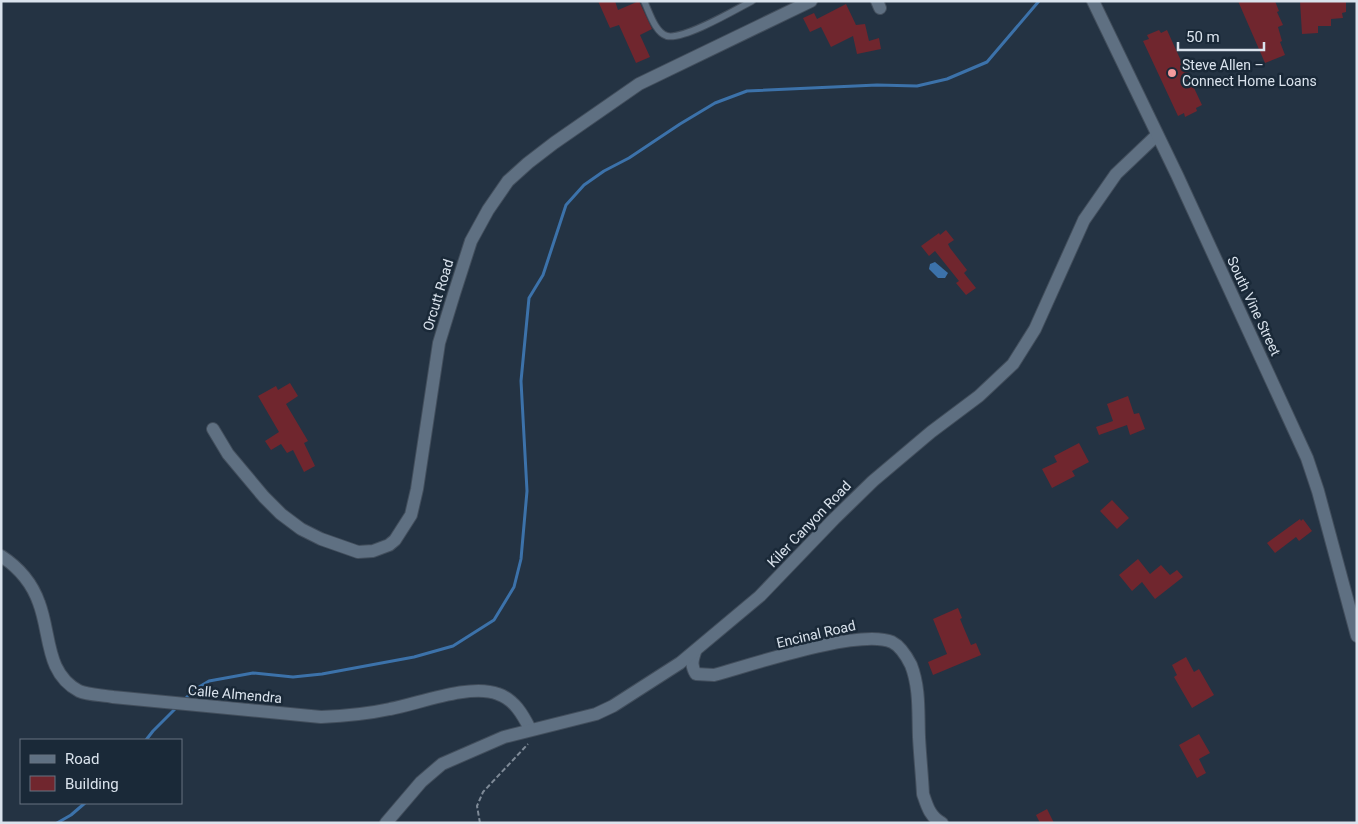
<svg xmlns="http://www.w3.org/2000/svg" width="1358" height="824" font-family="Roboto,sans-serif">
<rect width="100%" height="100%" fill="#243343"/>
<polygon fill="#3c72aa" points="935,262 948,273 945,278 938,278 929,269 930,264"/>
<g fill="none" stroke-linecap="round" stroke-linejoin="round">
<g stroke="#3c72aa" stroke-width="3">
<polyline points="184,700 194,690 209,681 253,673 293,677 322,674 414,657 453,646 494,620 514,587 521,559 527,491 521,381 529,298 543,275 566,205 584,185 604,171 629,158 680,124 715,103 747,91 877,85 917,86 947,79 987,62 1039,1"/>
<polyline points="146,740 153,731 176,708"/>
<polyline points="57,823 71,815 85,803"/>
</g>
</g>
<g fill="#70262e">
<polygon points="598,1 615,1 618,10 639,1 652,29 640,35 650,57 636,63 619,25 610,28"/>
<polygon points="1238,1 1275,1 1279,11 1277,12 1283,25 1278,27 1282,41 1280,42 1285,55 1265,63"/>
<polygon points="1300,1 1346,1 1346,12 1342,13 1343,18 1331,19 1331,26 1318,26 1318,33 1302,34"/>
<polygon points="846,4 856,25 865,24 869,41 879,38 881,49 857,54 853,36 831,47 821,27 810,32 803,18 814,13 817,19"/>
<polygon points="1159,30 1161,33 1167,30 1182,63 1184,62 1189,72 1187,73 1202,105 1196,108 1197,111 1185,117 1184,113 1178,116 1143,41 1149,39 1147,35"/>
<polygon points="946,230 954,240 948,244 950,248 967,270 964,273 976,288 966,295 956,283 959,281 935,251 929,256 921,246 939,233 940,235"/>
<polygon points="290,383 298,396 286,404 308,441 304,443 315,466 304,472 293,450 287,453 281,444 271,450 265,441 279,432 258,396 276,386 278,390"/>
<polygon points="1128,396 1134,414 1139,413 1145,429 1130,435 1127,425 1099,435 1096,427 1113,421 1107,404"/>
<polygon points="1079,443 1089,462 1072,471 1075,476 1052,488 1042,469 1057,462 1054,456"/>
<polygon points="1112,500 1129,518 1117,529 1100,511"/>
<polygon points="1300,519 1301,521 1303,519 1312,531 1299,541 1296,537 1275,553 1267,543"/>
<polygon points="1138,559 1150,574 1161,565 1170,575 1177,570 1183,577 1155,599 1142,582 1132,591 1119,575"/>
<polygon points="958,608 962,618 960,619 971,645 976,643 981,655 933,675 928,662 947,654 933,619"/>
<polygon points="1186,657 1194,672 1199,669 1214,695 1192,708 1174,677 1177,675 1172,665"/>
<polygon points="1199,734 1210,753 1199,759 1206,773 1197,778 1179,745"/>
<polygon points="1047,809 1054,823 1040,823 1036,815"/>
</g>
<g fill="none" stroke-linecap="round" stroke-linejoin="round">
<defs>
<path id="lane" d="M644 1C649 11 655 33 667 36 684 40 735 10 752 1"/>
<g id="street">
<polyline points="877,1 880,8"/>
<polyline points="213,429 228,454 264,497 281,514 301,529 321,539 358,552 373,551 389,545 395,540 411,515 417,489 439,343 454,294 471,241 488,210 508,181 528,163 554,143 639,84 811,1"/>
<path d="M1 556C18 567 32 583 39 603 51 634 45 673 79 691 88 695 103 695 113 697L321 717C345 716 367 714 390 709 418 704 470 683 498 694 514 699 523 715 530 729"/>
<path d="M695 652C692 661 691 666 696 674L714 675C751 665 859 628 892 642 900 646 907 657 911 665 920 688 918 713 919 737 920 756 922 775 923 794 927 806 930 817 942 823"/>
<polyline points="386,823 421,782 442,764 504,737 596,714 613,706 680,663 760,596 834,519 873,481 931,432 979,396 1013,364 1035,329 1084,220 1116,174 1157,135"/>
</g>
<polyline id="secondary" points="1093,1 1177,175 1307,458 1318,491 1357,636"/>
</defs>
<use href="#lane" stroke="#424e5c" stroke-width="8"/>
<use href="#street" stroke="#424e5c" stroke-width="14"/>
<use href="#secondary" stroke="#424e5c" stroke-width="14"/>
<polyline stroke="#7e8a97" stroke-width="2" stroke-dasharray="5 2.5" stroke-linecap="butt" points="480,823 477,806 483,792 528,744"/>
<use href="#lane" stroke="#5f7082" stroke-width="6"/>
<use href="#street" stroke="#5f7082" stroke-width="12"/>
<use href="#secondary" stroke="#5f7082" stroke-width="12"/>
</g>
<circle fill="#f59b9e" stroke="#1a2938" stroke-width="2" cx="1172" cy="73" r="5"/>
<g text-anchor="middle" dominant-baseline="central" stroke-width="5" stroke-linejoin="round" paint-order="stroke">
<g font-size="14" fill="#dae3ed" stroke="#1a2938" text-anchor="start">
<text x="1182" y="65">Steve Allen –<tspan x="1182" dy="16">Connect Home Loans</tspan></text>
</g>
<g font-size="14" fill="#dae3ed" stroke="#1a2938">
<text transform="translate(438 295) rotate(-73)">Orcutt Road</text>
<text transform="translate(1254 306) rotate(65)">South Vine Street</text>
<text transform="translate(809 524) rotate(-46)">Kiler Canyon Road</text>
<text transform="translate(816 634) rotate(-13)">Encinal Road</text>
<text transform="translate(235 694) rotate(5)">Calle Almendra</text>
</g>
</g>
<rect width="1358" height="824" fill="none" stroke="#dae3ed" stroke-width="5"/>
<rect x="20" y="739" width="162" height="65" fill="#1a2938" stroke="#677380"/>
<rect x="30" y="755" width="25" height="8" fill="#5f7082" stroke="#677380"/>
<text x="65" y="764" font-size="15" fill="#dae3ed">Road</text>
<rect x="30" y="776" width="25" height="15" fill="#70262e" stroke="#677380"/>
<text x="65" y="789" font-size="15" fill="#dae3ed">Building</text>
<path d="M1178 42v8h86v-8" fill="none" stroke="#dae3ed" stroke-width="2.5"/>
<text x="1186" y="42" font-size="15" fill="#dae3ed" stroke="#1a2938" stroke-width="4" paint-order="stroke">50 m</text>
</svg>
